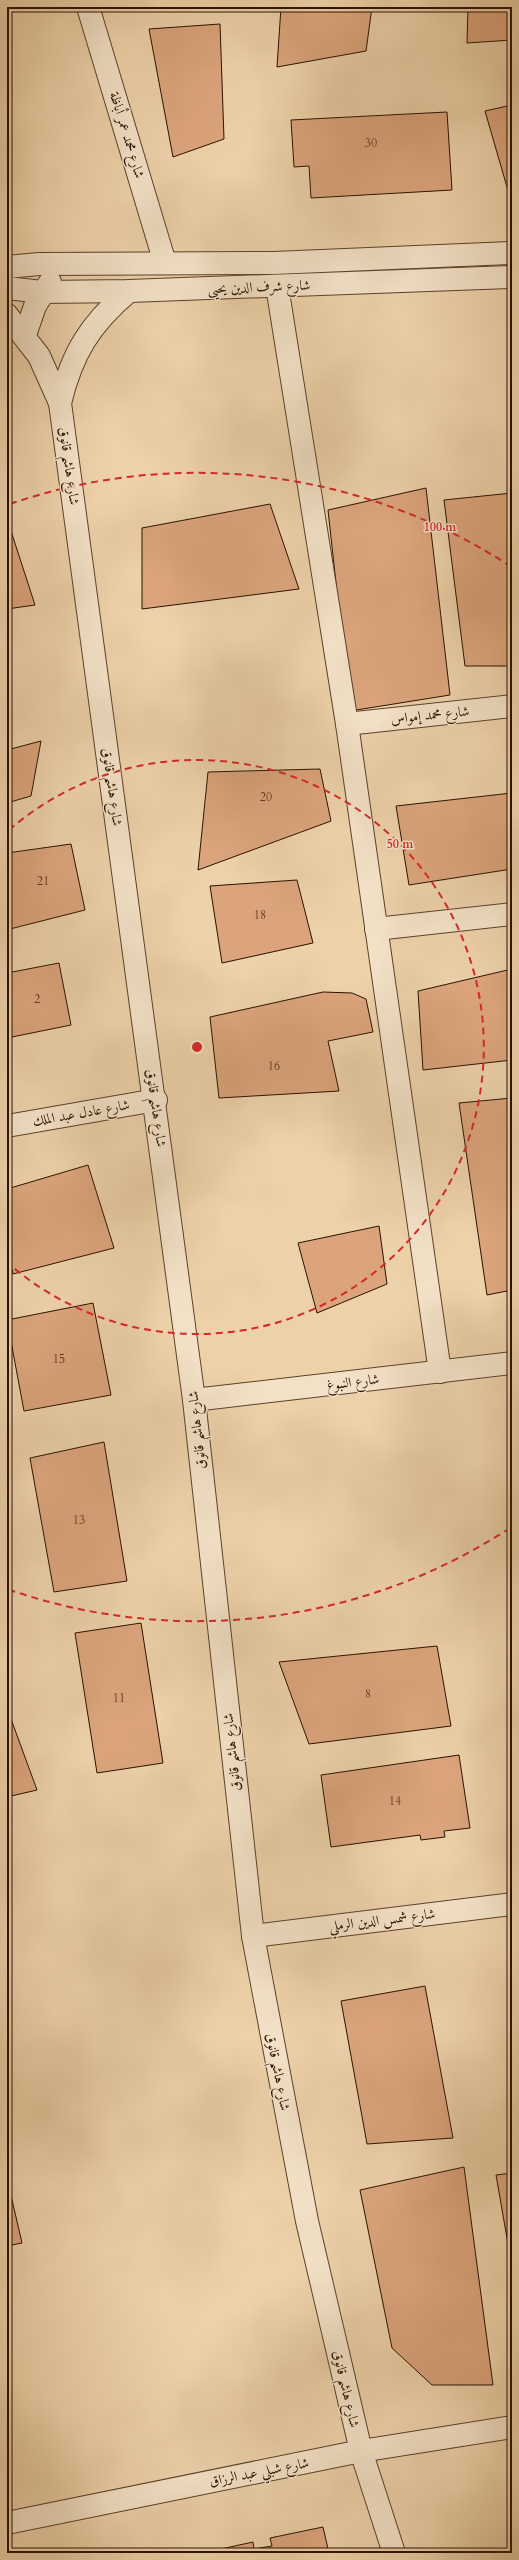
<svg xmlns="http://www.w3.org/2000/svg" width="519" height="2560" font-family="Cardo,Amiri,serif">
<rect width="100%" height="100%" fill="#edd1a9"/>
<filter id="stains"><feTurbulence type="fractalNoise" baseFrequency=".005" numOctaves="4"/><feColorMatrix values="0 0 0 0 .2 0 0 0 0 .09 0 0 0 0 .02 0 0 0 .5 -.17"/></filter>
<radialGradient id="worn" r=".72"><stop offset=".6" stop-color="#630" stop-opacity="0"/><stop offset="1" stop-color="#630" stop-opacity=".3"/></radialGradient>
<g fill="#dba47c" stroke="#2a1100">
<polygon points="281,7 372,7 366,51 277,67"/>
<polygon points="468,7 512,7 512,40 467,43"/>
<polygon points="220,24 224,139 173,157 149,29"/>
<polygon points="512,105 512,194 509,194 485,111"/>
<polygon points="447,112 452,190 311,198 309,166 294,167 291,120"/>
<polygon points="426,488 450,695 350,711 328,510"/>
<polygon points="512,493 512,666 465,666 444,500"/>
<polygon points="270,504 299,589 142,609 142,528"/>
<polygon points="11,531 35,605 7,609 7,532"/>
<polygon points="41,741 31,796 7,803 7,750"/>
<polygon points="320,769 331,821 198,870 208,772"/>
<polygon points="512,793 512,869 409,885 396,806"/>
<polygon points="71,844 85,910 10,929 7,919 7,853"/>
<polygon points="297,880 313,943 222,963 210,886"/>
<polygon points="59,963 71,1025 7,1038 7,973"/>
<polygon points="512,969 512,1060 423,1070 418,991"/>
<polygon points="323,992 352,993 366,999 373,1032 328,1041 339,1091 219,1098 210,1017"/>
<polygon points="512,1098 512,1290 487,1295 459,1103"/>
<polygon points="88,1165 114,1248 13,1274 7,1250 7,1189"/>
<polygon points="379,1226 387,1284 317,1313 298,1243"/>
<polygon points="93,1303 111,1395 24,1411 7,1320"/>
<polygon points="104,1442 127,1581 54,1592 30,1458"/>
<polygon points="141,1623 163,1763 97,1773 75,1633"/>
<polygon points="437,1646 451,1726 309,1744 279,1662"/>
<polygon points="7,1708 37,1790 7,1797"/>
<polygon points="459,1755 470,1828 444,1831 445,1837 421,1840 420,1835 331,1847 321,1775"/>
<polygon points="425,1986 453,2138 367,2144 341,2001"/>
<polygon points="464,2167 493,2385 432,2385 392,2348 360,2190"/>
<polygon points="512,2173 512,2267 496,2175"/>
<polygon points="7,2178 22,2243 7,2246"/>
<polygon points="323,2527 329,2553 222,2553 221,2549 253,2542 254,2549 272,2546 270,2538"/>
</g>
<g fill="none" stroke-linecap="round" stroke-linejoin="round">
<defs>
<polyline id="lane" points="277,286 347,724 440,1372"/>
<g id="street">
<polyline points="88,7 165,263"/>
<polyline points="7,267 39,264 274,263 512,253"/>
<polyline points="7,288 42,292 129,291 512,277"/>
<polyline points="7,315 39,356 60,403 194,1400 253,1936 307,2221 361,2451 394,2553"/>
<polyline points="25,335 35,306 50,282"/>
<path d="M60 403C72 353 90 324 129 291"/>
<polyline points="347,724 512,706"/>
<polyline points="376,929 512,914"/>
<polyline points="7,1126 156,1100"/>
<polyline points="194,1400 512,1363"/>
<polyline points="253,1936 512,1904"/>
<polyline points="7,2523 361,2451 512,2427"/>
</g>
</defs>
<use href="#lane" stroke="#5b412a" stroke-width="24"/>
<use href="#street" stroke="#5b412a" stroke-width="24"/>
<use href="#lane" stroke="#f3e1c7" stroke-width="22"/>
<use href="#street" stroke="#f3e1c7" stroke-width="22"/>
</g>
<g fill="none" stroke="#d62828" stroke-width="2" stroke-dasharray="7 5">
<path d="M9 830A287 287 0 1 1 9 1264"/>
<path d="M510 1528A574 574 0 0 1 10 1590M10 504A574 574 0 0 1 510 566"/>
</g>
<g text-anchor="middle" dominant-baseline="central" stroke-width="3" stroke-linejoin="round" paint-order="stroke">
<g font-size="12" fill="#56361f">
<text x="371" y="143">30</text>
<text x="266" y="797">20</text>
<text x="43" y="881">21</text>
<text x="260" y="915">18</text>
<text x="37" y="999">2</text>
<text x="274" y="1066">16</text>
<text x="59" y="1359">15</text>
<text x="79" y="1520">13</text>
<text x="368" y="1694">8</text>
<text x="119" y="1698">11</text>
<text x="395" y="1801">14</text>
</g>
<g font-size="14" fill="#2a1100" stroke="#f3e1c7">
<text transform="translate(127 135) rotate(73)">شارع محمد عمر أباظة</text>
<text transform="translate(259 287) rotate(-2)">شارع شرف الدين يحيى</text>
<text transform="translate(69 466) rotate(82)">شارع هاشم قانوق</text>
<text transform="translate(430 715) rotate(-6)">شارع محمد إمواس</text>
<text transform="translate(112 787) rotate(82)">شارع هاشم قانوق</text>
<text transform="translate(156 1108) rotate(82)">شارع هاشم قانوق</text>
<text transform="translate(81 1113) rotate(-10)">شارع عادل عبد الملك</text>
<text transform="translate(353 1382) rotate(-7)">شارع النبوغ</text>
<text transform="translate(197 1430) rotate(-96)">شارع هاشم قانوق</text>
<text transform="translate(232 1752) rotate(-96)">شارع هاشم قانوق</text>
<text transform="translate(382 1920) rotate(-7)">شارع شمس الدين الرملي</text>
<text transform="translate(278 2072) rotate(79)">شارع هاشم قانوق</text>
<text transform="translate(346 2389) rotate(77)">شارع هاشم قانوق</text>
<text transform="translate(259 2472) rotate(-11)">شارع شبلي عبد الرزاق</text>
</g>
</g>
<circle cx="197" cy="1047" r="6" fill="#d62828" stroke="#f3e1c7" stroke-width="2"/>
<g font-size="12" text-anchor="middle" font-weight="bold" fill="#d62828" stroke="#f3e1c7" stroke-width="3" stroke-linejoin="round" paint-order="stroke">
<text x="440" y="531">100 m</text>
<text x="400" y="848">50 m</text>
</g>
<rect width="519" height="2560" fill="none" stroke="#edd1a9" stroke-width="24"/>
<rect x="8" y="8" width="503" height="2544" fill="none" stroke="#2a1100" stroke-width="2"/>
<rect x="12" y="12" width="495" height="2536" fill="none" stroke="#2a1100"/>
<rect width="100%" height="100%" filter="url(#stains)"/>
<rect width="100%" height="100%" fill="url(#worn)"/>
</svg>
